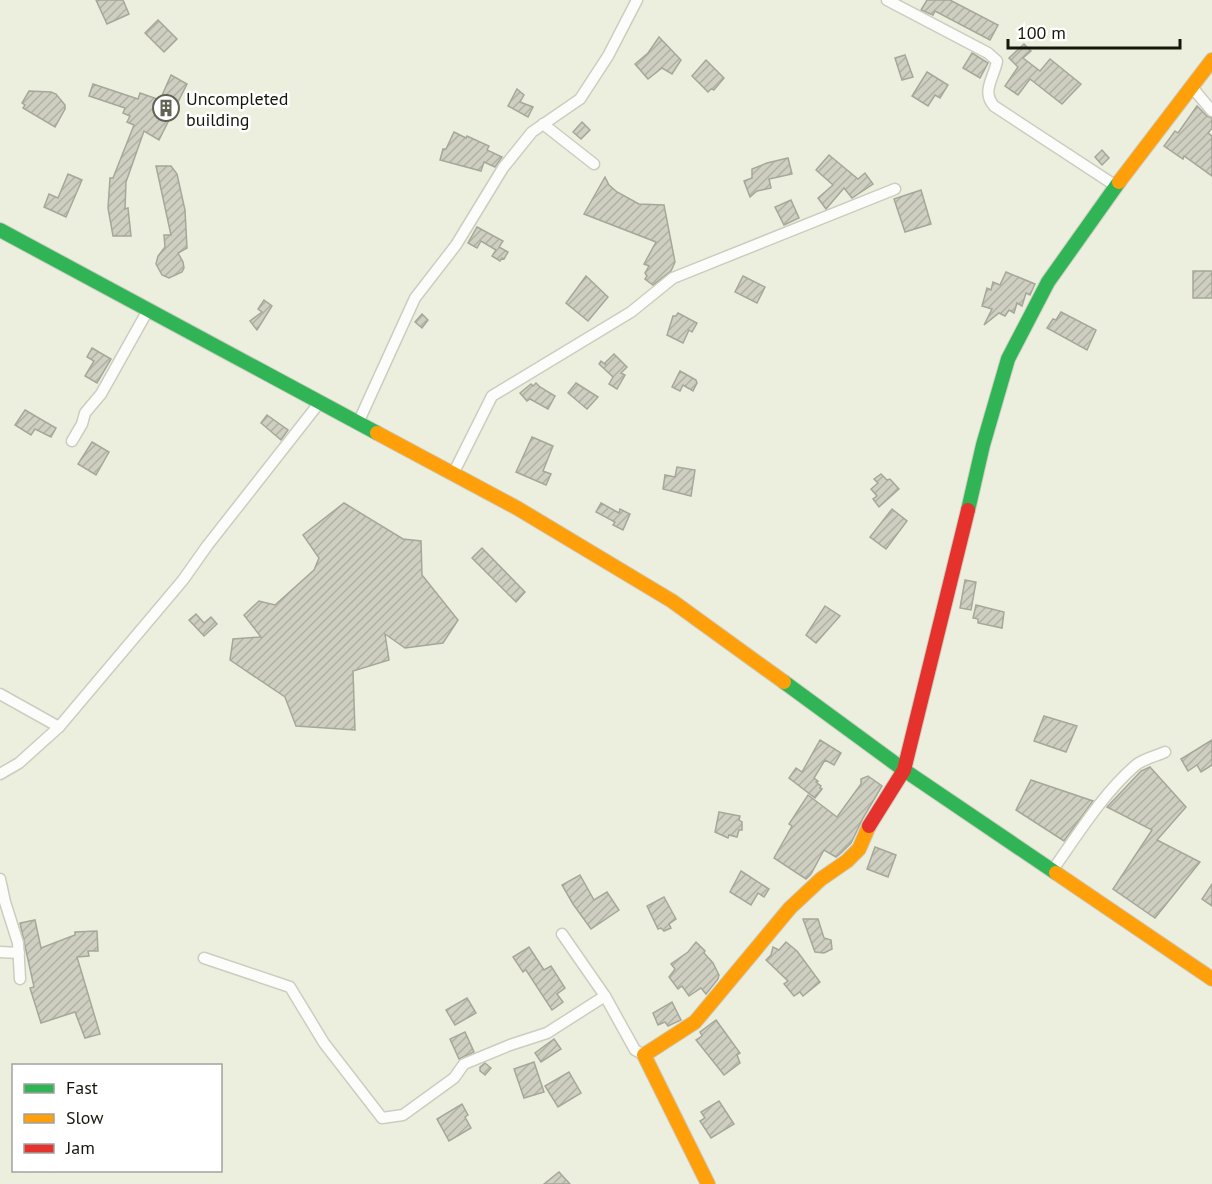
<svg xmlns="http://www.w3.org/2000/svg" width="1212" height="1184" font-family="'PT Sans',sans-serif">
<defs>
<pattern id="building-hatch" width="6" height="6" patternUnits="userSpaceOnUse" patternTransform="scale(1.5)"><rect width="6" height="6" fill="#cecfc1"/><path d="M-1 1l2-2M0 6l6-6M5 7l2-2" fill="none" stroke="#b0b1a4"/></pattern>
</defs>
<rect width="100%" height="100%" fill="#edefde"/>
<g fill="url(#building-hatch)" stroke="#a5a799" stroke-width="1.5">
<polygon points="96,0 123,0 129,14 107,24"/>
<polygon points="927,0 950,0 998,25 990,40 935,11 933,15 921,10"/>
<polygon points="158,20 177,39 164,52 145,33"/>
<polygon points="659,37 681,60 672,74 662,68 648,79 635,64 648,53"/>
<polygon points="1024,44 1031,51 1023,58 1040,71 1050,59 1081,84 1062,104 1030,79 1018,95 1005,86 1018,67 1009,58"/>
<polygon points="972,53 988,63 980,78 963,68"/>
<polygon points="905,55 913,77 902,80 895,58"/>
<polygon points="706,60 724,78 714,90 711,89 708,92 692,76"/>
<polygon points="927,72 948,85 940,98 935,95 928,106 912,96"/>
<polygon points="171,75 187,84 159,140 144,131 126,182 125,209 128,208 131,236 113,236 108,208 110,178 113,178 134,125 127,122 130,116 123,113 125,108 89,96 93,84 138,99 140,93 160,100"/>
<polygon points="517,89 524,95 520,102 533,107 528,117 508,106"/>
<polygon points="29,91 51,92 56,94 65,105 65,109 55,127 23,108 25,105 22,103"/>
<polygon points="1197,106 1207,116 1212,118 1212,128 1208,133 1212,136 1212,176 1184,156 1183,159 1164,146 1175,131 1178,133"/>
<polygon points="582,122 590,130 581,139 573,132"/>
<polygon points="454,132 466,138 467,136 489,146 487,150 502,157 495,167 484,162 481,171 440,160 443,149 446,149"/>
<polygon points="1102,150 1109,158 1102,165 1095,157"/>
<polygon points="829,155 858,179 865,173 873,184 852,198 844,188 826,209 818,198 833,185 816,170"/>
<polygon points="788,158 792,174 769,179 771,188 757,191 750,197 744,181 752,178 752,169 767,163"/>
<polygon points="156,166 171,166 177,174 185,210 187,248 178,253 183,262 184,268 182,272 169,278 162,275 156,264 158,256 165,247 164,235 171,235"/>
<polygon points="68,174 82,180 66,217 44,207 49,194 58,198"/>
<polygon points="605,177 609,185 617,192 639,204 664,205 675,262 671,271 653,285 645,279 647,276 645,273 649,266 644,264 656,242 584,214"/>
<polygon points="921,190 931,224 905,232 894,199"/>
<polygon points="791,200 799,218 784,225 775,207"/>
<polygon points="477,227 503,241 499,247 508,252 504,259 502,258 500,261 492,256 496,250 481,241 477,248 468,243"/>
<rect x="1193" y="271" width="19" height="27"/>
<polygon points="1006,272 1035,284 1030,295 1026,293 1022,306 1017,303 1014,313 1009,310 1005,316 999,313 984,325 992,309 982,306 987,288 991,290 993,282 1000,285"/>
<polygon points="586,276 608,297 588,321 566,303"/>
<polygon points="743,276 765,287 757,303 735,292"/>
<polygon points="264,300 272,306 257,330 250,321 262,312 258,309"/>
<polygon points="1061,312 1096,330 1087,350 1047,328 1053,319 1056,320"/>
<polygon points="678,313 697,323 692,332 689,330 683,343 667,335 673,316 676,316"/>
<polygon points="422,314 428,320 422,328 415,322"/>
<polygon points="92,348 111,359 97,383 85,376 94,361 87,357"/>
<polygon points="614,354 627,367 621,373 625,375 617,389 609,384 613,377 599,364 601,361 606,365 605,363"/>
<polygon points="680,371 696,380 697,383 693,391 683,385 680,391 672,387"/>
<polygon points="536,383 540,387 555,396 548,409 530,399 527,401 520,393 531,384 533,386"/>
<polygon points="576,383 598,397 587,409 568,393"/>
<polygon points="25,410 56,428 51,437 35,429 31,435 15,425"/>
<polygon points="267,415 288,430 281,440 261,423"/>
<polygon points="532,437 553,446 543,471 551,474 546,485 516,472"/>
<polygon points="92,442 109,452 96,475 78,464"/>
<polygon points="677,467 695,470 691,496 663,489 665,475 675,477"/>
<polygon points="881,474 887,480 890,479 899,489 879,507 873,499 877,496 871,489 878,483 874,479"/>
<polygon points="344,503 403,539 421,541 422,575 458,620 443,643 405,648 385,634 389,660 353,671 355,730 296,726 285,697 230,660 233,639 261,637 244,615 259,601 275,605 314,570 319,558 303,535"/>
<polygon points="601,503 619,513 620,509 630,514 623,530 613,525 615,522 596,512"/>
<polygon points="892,509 907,521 886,549 870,537"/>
<polygon points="482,548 525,592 516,602 472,558"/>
<polygon points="965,580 976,582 971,610 960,608"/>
<polygon points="976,605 1004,612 1002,628 978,623 978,619 973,618"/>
<polygon points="825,606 840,616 816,643 806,635"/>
<polygon points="196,614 204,623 211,617 217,624 204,636 189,620"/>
<polygon points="1044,716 1077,726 1066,752 1034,741"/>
<polygon points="820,740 841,753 834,765 825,760 814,778 818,781 816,782 821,786 820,788 822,789 815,798 789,778 796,768 802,772"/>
<polygon points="1212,740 1212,765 1201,772 1197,765 1188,771 1181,759"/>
<polygon points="1150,767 1186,807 1157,840 1200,862 1155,918 1113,889 1152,830 1107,807 1141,771"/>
<polygon points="868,776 882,786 863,818 851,843 841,853 836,857 824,850 811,874 806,879 774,858 792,826 789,824 808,795 837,817 861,784 861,779"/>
<polygon points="1031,780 1093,801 1064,841 1016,810"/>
<polygon points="719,812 740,816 739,820 742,822 742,830 739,830 737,837 729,835 728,838 715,832"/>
<polygon points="875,847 896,855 888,877 867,869"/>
<polygon points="741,871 769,889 764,897 758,893 751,905 730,892"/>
<polygon points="580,875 594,900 607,892 619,910 591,929 573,904 562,885"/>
<polygon points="1212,884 1212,906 1202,899"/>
<polygon points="664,897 676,919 669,924 671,928 664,931 661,928 658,929 647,906"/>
<polygon points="803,919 818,919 824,938 831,940 832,949 824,953 815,952"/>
<polygon points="35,920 41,948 75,935 75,932 97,931 98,951 88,951 89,956 77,957 100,1034 85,1038 75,1012 41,1023 30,988 34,987 20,923"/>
<polygon points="696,942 705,951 704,953 713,963 719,975 718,979 706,994 701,988 689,996 682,986 678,989 669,977 675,969 671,964 688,952"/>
<polygon points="786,942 797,951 820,982 803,996 800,992 794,996 784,984 788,981 766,960 771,955 773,947 779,950"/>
<polygon points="529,947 544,970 551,966 565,988 557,994 563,1002 552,1010 526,970 523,972 513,957"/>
<polygon points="467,998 476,1013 455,1025 446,1010"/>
<polygon points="672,1002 681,1020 668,1026 665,1022 658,1025 653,1013"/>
<polygon points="716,1020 740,1053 737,1055 740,1063 724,1075 696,1040 702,1036 700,1032"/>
<polygon points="465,1032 474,1052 459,1059 450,1039"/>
<polygon points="554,1039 561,1049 541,1062 535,1053"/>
<polygon points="534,1062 544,1092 524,1098 514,1069"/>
<polygon points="485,1063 491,1068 485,1075 480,1071 480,1067"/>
<polygon points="569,1072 581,1093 558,1107 545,1086"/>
<polygon points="719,1101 734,1124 711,1138 700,1121 705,1118 701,1112"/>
<polygon points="462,1104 468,1115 465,1117 471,1128 449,1141 437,1119"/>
<polygon points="559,1172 570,1184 544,1184"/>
</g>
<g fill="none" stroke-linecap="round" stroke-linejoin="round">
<defs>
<g id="street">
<path d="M887 0 988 53 997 61C994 78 981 91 994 106L1116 186"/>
<polyline points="1191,86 1212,111"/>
<polyline points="543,124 594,164"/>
<polyline points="358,423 415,298 456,245 503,168 532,132 580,99 608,56 637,0"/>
<polyline points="72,441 82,424 85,413 101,394 148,310"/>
<polyline points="453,474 492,396 631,312 673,278 895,189"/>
<polyline points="0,694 59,727"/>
<polyline points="0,774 19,763 59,727 183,580 207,546 320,402"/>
<path d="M1052 871C1076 837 1104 792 1136 765 1143 759 1156 756 1165 752"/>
<polyline points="0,879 5,902 18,943 20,979"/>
<polyline points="562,934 605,996 635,1050 644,1055"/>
<polyline points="0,952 19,953"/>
<polyline points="204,958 290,987 324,1043 382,1118 403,1115 454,1078 464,1064 510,1045 547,1033 605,996"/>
</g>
<g id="fast">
<polyline points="0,230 377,433"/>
<polyline points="968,510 983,445 1008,359 1048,282 1119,182"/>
<polyline points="784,682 904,770 1056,873"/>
</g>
<g id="slow">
<polyline points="1119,182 1212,60"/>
<polyline points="377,433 517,508 672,601 784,682"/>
<polyline points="1056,873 1212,979"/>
<polyline points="708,1184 644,1055 695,1022 790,908 821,879 847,861 859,849 869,826"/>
</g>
<polyline id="jam" points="869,826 904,770 968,510"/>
</defs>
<use href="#street" stroke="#cbcdc0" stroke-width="13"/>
<use href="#fast" stroke="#cbcdc0" stroke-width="16"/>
<use href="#slow" stroke="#cbcdc0" stroke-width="16"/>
<use href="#jam" stroke="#cbcdc0" stroke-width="16"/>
<use href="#street" stroke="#fcfdfa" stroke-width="10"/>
<use href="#fast" stroke="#30b455" stroke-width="14"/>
<use href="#slow" stroke="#ff9f0a" stroke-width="14"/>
<use href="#jam" stroke="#e5322d" stroke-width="14"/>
</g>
<defs>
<symbol id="building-ring" viewBox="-11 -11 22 22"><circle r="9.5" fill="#fff" stroke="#616355" stroke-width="1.5"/><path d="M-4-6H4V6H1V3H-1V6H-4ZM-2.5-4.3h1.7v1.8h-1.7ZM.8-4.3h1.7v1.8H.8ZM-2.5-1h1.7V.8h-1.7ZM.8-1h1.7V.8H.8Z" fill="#616355"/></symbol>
</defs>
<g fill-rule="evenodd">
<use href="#building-ring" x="151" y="93" width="30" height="30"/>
</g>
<g text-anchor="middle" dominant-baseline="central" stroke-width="5" stroke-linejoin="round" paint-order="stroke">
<g font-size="18" fill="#15170b" stroke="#fff" text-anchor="start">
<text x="186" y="98">Uncompleted<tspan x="186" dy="21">building</tspan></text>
</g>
</g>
<rect x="12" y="1064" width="210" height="108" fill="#ffffff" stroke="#a1a29d" stroke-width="1.5"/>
<rect x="24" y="1084" width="30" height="9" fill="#30b455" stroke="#a1a29d" stroke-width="1.5"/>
<text x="66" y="1094" font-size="18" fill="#15170b">Fast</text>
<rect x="24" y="1114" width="30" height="9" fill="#ff9f0a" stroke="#a1a29d" stroke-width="1.5"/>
<text x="66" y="1124" font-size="18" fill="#15170b">Slow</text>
<rect x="24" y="1144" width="30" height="9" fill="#e5322d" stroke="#a1a29d" stroke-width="1.5"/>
<text x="66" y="1154" font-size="18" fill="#15170b">Jam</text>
<path d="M1008 39v9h172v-9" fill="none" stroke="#15170b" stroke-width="3"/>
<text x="1017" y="39" font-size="18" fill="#15170b" stroke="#ffffff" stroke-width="4.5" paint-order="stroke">100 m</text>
</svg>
